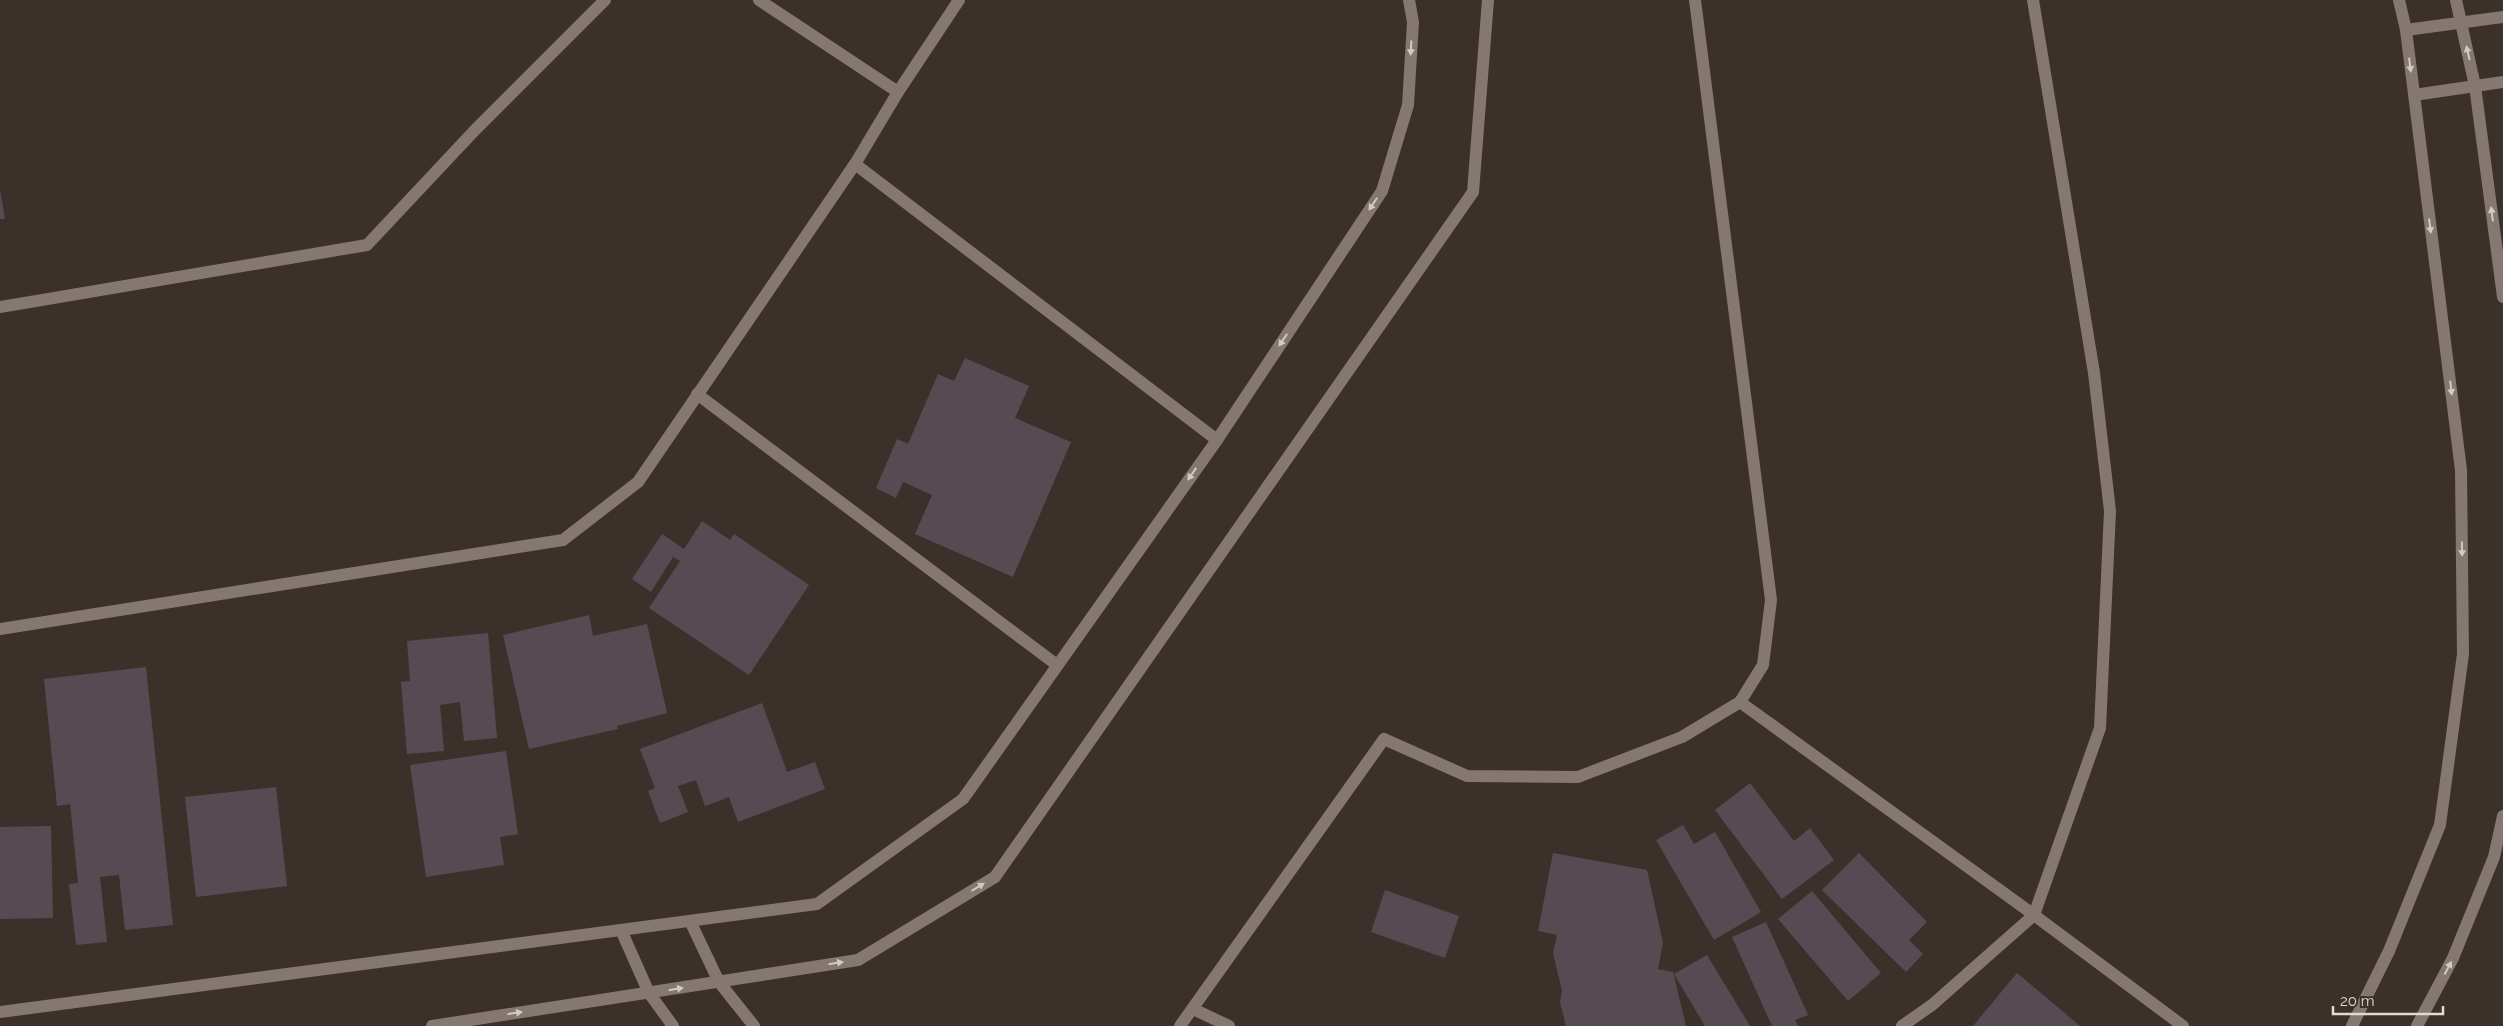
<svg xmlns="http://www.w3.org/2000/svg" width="2503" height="1026" font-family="Raleway,sans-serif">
<rect width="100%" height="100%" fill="#3c312a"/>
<g fill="#574b53">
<polygon points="0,189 5,219 0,219"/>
<polygon points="965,358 1029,386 1015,418 1071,442 1013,577 915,534 932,495 903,482 896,498 876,488 897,439 908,444 938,374 954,381"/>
<polygon points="702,521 730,540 734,534 809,585 749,675 649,608 680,561 673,557 651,592 632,579 662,534 684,549"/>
<polygon points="589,615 593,636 647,624 667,713 617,726 618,729 529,749 503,635"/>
<polygon points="488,633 497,738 464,741 460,702 440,705 444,751 407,754 401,682 410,681 407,641"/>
<polygon points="146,667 173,925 125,930 119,875 100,877 107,942 76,945 69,884 78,883 70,804 57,806 44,679"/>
<polygon points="762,703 787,772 815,762 825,789 738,822 729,797 705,806 696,780 678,786 688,812 660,823 648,791 655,788 640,749"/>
<polygon points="506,751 518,834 500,837 504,865 426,877 410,765"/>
<polygon points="1750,783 1794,841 1810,828 1834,860 1782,899 1715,810"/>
<polygon points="276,787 287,886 196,897 185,797"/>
<polygon points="1683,825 1694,844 1715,832 1761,912 1714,940 1656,840"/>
<polygon points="51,826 53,918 0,919 0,827"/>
<polygon points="1553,853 1647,870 1663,943 1658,969 1673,972 1686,1026 1566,1026 1560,1002 1562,991 1553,953 1557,935 1538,931"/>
<polygon points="1859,853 1927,922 1909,940 1923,954 1906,972 1822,890"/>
<polygon points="1385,890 1459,916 1445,958 1371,932"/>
<polygon points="1812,891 1881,973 1848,1001 1778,919"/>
<polygon points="1766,922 1808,1015 1795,1020 1798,1026 1772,1026 1732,937"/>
<polygon points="1707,955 1750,1026 1705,1026 1674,974"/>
<polygon points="2017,973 2080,1026 1973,1026"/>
</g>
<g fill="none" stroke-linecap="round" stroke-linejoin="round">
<g stroke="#847870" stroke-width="12">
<polyline points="2033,0 2094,373 2110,511 2100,728 2034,915 2183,1026"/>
<polyline points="2456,0 2475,86 2503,297"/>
<polyline points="2406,30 2503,17"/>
<polyline points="898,92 959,0"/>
<polyline points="2414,95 2503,82"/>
<polyline points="855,164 1217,440"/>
<polyline points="0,307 367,245 475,130 605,0"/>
<polyline points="697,394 1057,665"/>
<polyline points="0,629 563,540 638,482 855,164 898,92 759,0"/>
<polyline points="1740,702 2034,915 1932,1005 1902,1026"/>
<polyline points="690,921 719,982 754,1026"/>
<polyline points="621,930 649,993 673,1026"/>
<polyline points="1193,1009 1229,1026"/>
<polyline points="0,1012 817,904 963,799 1217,440 1382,191 1408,105 1413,22 1409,0"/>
<polyline points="432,1026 858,960 995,877 1473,192 1488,0"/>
<polyline points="1180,1026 1384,739 1467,776 1578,777 1682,737 1740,702 1763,665 1771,600 1695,0"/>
<polyline points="2352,1026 2389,951 2440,825 2463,654 2461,470 2406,30 2399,0"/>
<polyline points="2417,1026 2453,958 2494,857 2503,816"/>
</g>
</g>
<defs><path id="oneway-solid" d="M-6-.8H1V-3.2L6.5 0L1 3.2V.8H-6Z" transform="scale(1.25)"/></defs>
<g fill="#d2cac5">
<use href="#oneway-solid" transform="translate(1411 48) rotate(93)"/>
<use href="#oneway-solid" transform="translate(2468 53) rotate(-103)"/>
<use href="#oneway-solid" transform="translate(2410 65) rotate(83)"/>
<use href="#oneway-solid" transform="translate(1373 204) rotate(124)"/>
<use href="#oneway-solid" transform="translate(2492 214) rotate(-97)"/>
<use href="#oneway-solid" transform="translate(2430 226) rotate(83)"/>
<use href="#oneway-solid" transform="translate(1283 340) rotate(124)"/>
<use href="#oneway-solid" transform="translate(2451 388) rotate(83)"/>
<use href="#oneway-solid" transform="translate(1192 474) rotate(125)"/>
<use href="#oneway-solid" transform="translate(2462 549) rotate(89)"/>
<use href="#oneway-solid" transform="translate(978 887) rotate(-31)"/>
<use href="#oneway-solid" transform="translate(836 963) rotate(-9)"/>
<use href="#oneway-solid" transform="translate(2448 968) rotate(-62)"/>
<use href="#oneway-solid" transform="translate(676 989) rotate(-9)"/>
<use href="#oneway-solid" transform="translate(515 1013) rotate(-9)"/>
</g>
<path d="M2333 1006v8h110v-8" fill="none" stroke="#e0d9d4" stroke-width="2.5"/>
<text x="2340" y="1006" font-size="15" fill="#e0d9d4" stroke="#3c312a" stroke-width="4" paint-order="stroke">20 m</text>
</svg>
